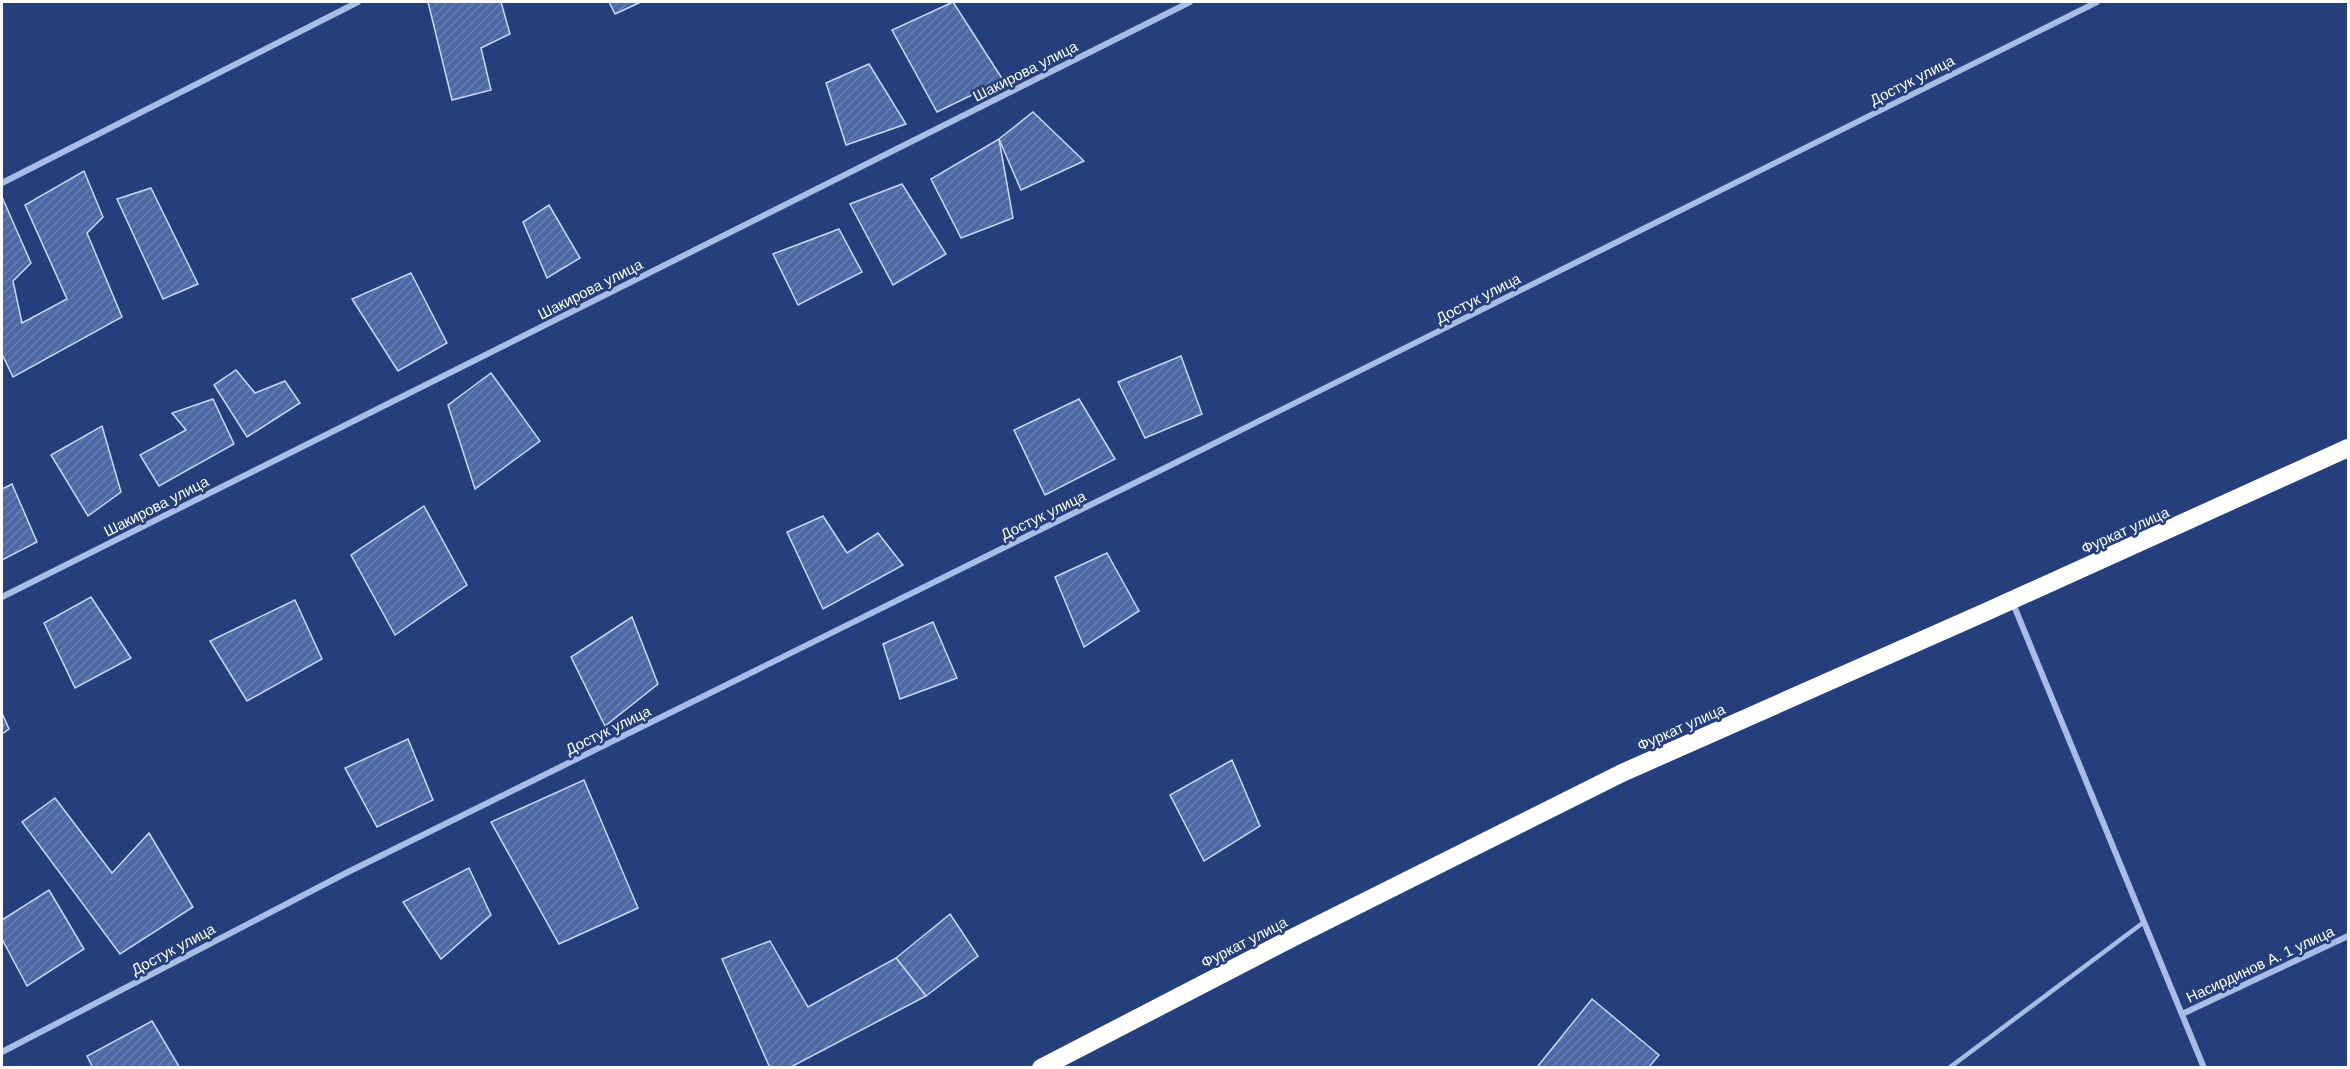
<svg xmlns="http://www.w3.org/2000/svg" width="2350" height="1069" font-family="Arial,sans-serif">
<defs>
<pattern id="building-hatch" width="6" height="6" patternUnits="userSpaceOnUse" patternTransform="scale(1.5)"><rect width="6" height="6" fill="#4c69a5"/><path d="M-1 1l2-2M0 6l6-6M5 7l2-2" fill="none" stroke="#6780b2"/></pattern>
</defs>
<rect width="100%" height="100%" fill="#243f7c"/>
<g fill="url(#building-hatch)" stroke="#cbd8f4" stroke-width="1.5">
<polygon points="428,2 501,2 510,34 481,48 491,90 452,100"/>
<polygon points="609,2 641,2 615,14"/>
<polygon points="953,2 1003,80 937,112 892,30"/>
<polygon points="869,64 906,124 846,145 826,83"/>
<polygon points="1033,112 1084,161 1021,190 999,139"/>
<polygon points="999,139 1013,218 961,238 931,179"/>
<polygon points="84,171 103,217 87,233 122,317 13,377 2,354 2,197 31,263 13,281 22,323 67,299 25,205"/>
<polygon points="902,184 946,254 893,285 850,204"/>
<polygon points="151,188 198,284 163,299 117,199"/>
<polygon points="549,205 580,258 547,278 523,222"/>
<polygon points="839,229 862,272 798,305 773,254"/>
<polygon points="411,273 447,343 398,371 352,299"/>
<polygon points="1181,356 1202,414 1145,438 1118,382"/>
<polygon points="236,370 255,393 285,381 300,403 247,437 214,385"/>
<polygon points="491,373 540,441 475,489 448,405"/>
<polygon points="213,399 234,444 159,486 140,455 186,430 172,413"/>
<polygon points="1079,399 1115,459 1045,495 1014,430"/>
<polygon points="102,426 121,492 88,516 51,455"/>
<polygon points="12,484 37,542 2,560 2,489"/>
<polygon points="424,506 467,585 395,635 351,555"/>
<polygon points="823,516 847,553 878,533 903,565 823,609 787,532"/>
<polygon points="1107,553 1139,611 1084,647 1055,577"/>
<polygon points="91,597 131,658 75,688 44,623"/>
<polygon points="295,600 322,659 247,701 210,641"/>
<polygon points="632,617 658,684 605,726 571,657"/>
<polygon points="933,622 957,678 900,699 883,644"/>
<polygon points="2,713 9,729 2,734"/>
<polygon points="408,739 433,800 377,827 345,768"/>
<polygon points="1232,760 1260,826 1204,861 1170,795"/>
<polygon points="584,780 638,908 559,944 491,822"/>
<polygon points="55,798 112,873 149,833 193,907 120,954 22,822"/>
<polygon points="469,868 491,915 441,959 403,902"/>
<polygon points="49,890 84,949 27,986 2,939 2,920"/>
<polygon points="950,914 978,956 926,996 896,958"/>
<polygon points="770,941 808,1007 896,958 926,996 789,1068 770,1068 722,959"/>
<polygon points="1592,999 1659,1055 1648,1068 1540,1068 1538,1066"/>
<polygon points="152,1021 180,1068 93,1068 87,1056"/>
</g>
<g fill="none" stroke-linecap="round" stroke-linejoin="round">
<polyline stroke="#a8bce5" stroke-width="4.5" points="1949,1068 2144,922"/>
<g stroke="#a8bce5" stroke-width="6">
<polyline points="2,183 358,2"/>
<polyline points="2,597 1190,2"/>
<polyline points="2012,601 2204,1068"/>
<polyline points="2182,1014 2348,936"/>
<polyline points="2,1052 346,873 1169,466 2097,2"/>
</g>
<polyline stroke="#fff" stroke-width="18" points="1041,1068 1294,937 1622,773 1988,611 2348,448"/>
</g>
<g text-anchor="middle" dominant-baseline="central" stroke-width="5" stroke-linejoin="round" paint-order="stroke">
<g font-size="15" fill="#fff" stroke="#243f7c">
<text transform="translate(1025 71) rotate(-27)">Шакирова улица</text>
<text transform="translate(1912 80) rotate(-27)">Достук улица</text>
<text transform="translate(590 289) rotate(-27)">Шакирова улица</text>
<text transform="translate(1478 298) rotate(-27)">Достук улица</text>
<text transform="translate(156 506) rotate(-27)">Шакирова улица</text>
<text transform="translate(1043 515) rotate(-26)">Достук улица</text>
<text transform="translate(2125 530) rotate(-24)">Фуркат улица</text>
<text transform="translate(1681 727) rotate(-24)">Фуркат улица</text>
<text transform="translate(608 730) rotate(-26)">Достук улица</text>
<text transform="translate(1244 942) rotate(-27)">Фуркат улица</text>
<text transform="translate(173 949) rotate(-28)">Достук улица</text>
<text transform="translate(2260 964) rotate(-25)">Насирдинов А. 1 улица</text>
</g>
</g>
<rect width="2350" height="1069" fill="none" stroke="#ffffff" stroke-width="6"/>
</svg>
